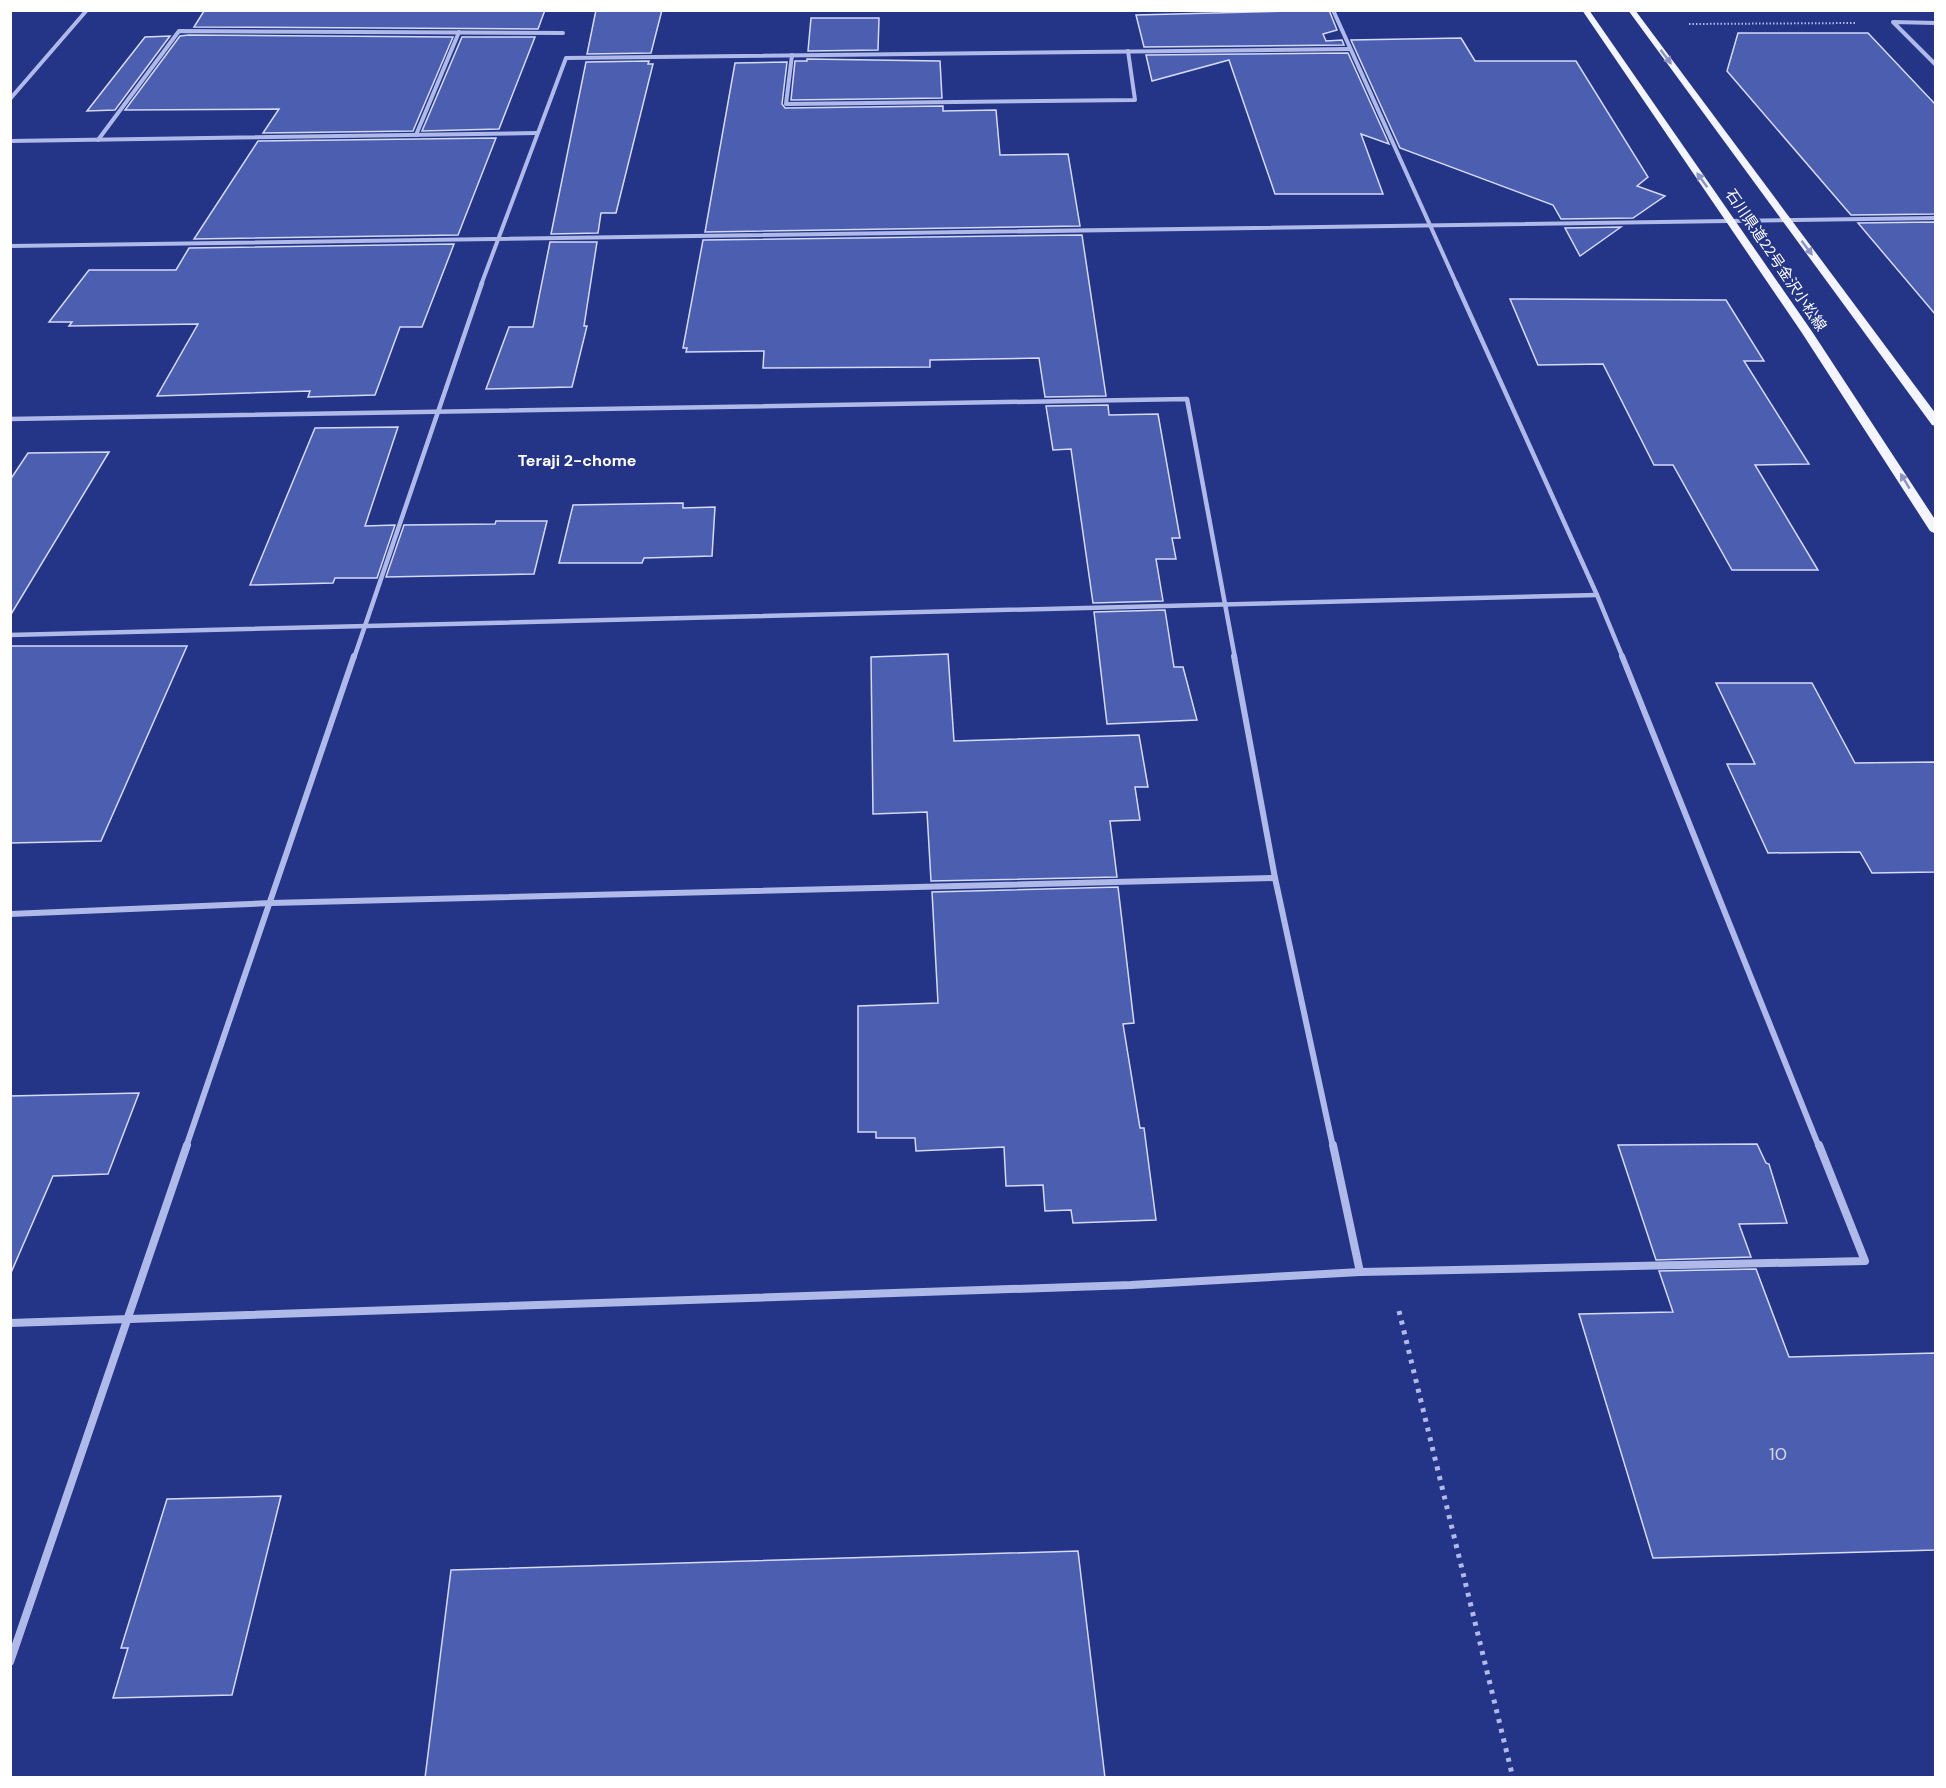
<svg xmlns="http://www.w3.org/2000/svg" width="1946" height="1788" font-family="'DM Sans','Noto Sans JP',sans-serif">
<rect width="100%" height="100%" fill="#243588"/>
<g fill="#4c5eb0" stroke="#d4daf7" stroke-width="1.5">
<polygon points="545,10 538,29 194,27 204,11"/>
<polygon points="596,10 662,10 651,53 587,54"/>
<polygon points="1329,10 1337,30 1323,34 1326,41 1342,40 1344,45 1144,47 1136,15"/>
<polygon points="811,18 879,18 878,50 808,51"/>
<polygon points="1738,33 1868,33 1935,104 1935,214 1851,215 1727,71"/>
<polygon points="189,35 453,37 413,131 263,133 279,109 125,110 180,36"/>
<polygon points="170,36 115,110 87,111 145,37"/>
<polygon points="462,37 535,37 499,129 422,131"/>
<polygon points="1461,38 1475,61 1576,61 1648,177 1637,186 1665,196 1633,218 1561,219 1553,205 1400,148 1351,40"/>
<polygon points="1348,53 1389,144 1361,134 1383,194 1275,194 1229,60 1152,81 1146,55"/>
<polygon points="807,59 940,61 942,98 791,100 795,61 807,61"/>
<polygon points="649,61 648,64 653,64 616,213 601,213 598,233 551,234 586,62"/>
<polygon points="787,62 782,104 785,108 943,106 943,111 996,110 1000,155 1068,154 1080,226 705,232 735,63"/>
<polygon points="496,138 458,235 194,239 258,141"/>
<polygon points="1935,222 1935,314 1858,223"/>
<polygon points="1621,227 1580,256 1565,228"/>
<polygon points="1082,235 1106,396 1045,397 1039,358 930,360 930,367 763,368 764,351 686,352 687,348 683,348 703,240"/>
<polygon points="550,242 597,242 584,326 587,326 572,387 486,389 509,327 533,327"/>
<polygon points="454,244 422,327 400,327 375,395 308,397 310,391 157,396 198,324 69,326 72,322 49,322 89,270 176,270 189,248"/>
<polygon points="1510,299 1726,300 1764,361 1744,361 1809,464 1755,465 1818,570 1732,570 1673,465 1654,465 1603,364 1538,365"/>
<polygon points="1108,405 1109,415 1158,414 1180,538 1172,538 1176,559 1156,559 1163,601 1093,603 1071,449 1053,450 1046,406"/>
<polygon points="398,427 365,526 395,525 377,578 335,578 333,583 250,585 315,428"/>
<polygon points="109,452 10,616 10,480 28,453"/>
<polygon points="683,503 683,508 715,507 712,556 644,558 642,563 559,563 573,505"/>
<polygon points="496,521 547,521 534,574 386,577 404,525 495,524"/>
<polygon points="1165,610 1174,667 1183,667 1197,720 1107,724 1094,612"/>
<polygon points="10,646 187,646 101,841 10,843"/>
<polygon points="948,654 954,741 1139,735 1148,787 1135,787 1140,820 1110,821 1117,877 931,881 927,812 873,814 871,657"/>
<polygon points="1716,683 1812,683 1855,763 1935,762 1935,872 1872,873 1860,852 1768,853 1727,764 1755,764"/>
<polygon points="1118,887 1134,1023 1123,1024 1140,1128 1144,1128 1156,1220 1073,1223 1071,1210 1045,1211 1043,1185 1006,1186 1004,1147 916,1151 915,1138 876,1138 876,1132 858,1132 858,1006 938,1003 932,892"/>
<polygon points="139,1093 108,1174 53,1176 10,1275 10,1096"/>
<polygon points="1757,1144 1766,1163 1769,1164 1787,1223 1739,1224 1751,1257 1656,1260 1618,1145"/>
<polygon points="1756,1269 1789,1357 1935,1353 1935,1550 1653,1558 1579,1314 1673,1312 1659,1271"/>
<polygon points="281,1496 232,1695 113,1698 128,1648 121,1648 167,1499"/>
<polygon points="1078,1551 1105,1778 425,1778 451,1570"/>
</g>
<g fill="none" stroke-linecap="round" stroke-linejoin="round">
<polyline stroke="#afbae9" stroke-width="2" stroke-dasharray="1.5 2" stroke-linecap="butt" points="1689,24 1856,23"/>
<polyline stroke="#afbae9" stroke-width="5" stroke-dasharray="4 6" stroke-linecap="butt" points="1399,1311 1513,1778"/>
<g stroke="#afbae9" stroke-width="4">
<polyline points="1333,10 1457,285"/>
<polyline points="1936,23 1893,22 1936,65"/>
<polyline points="792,55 786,104 1135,100 1128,51"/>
<polyline points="10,99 87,10"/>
<polyline points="416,135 459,32"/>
<polyline points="98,140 179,31 563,33"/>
<polyline points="10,141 537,133"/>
<polyline points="10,246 1936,218"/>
<polyline points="481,285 566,58 1350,49"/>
</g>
<g stroke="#afbae9" stroke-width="4.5">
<polyline points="1456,283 1597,595 1623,658"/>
<polyline points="10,419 1187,399 1235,658"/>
<polyline points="10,635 1597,595"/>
<polyline points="354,658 482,283"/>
</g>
<g stroke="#afbae9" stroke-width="6">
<polyline points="1234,656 1275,878 1333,1147"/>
<polyline points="1622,656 1819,1147"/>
<polyline points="10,914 271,903 1275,878"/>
<polyline points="186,1147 354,656"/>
</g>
<g stroke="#afbae9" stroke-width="8">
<polyline points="1333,1145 1360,1272"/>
<polyline points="10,1323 1131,1285 1360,1272 1865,1261 1819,1145"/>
<polyline points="10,1662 187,1145"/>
</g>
<g fill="#f3f4fe" fill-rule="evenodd">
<polygon points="1582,10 1589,10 1813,333 1936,521 1936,534 1930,531 1802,333"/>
<polygon points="1628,10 1635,10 1936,414 1936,426 1932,425"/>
</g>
</g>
<defs><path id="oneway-solid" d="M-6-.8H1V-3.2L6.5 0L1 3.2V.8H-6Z" transform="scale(1.5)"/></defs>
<g fill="#8c94c3">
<use href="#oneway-solid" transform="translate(1666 57) rotate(53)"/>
<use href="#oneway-solid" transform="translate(1702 180) rotate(-126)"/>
<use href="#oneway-solid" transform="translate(1807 248) rotate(53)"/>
<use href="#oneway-solid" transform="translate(1905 481) rotate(-121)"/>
</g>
<g text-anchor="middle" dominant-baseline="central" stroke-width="4.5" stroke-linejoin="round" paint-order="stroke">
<g font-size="15" fill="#fff" stroke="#243588">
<text transform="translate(1776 260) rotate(56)">石川県道22号金沢小松線</text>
</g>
<g font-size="16" font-weight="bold" fill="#fff" stroke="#243588">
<text x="577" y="460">Teraji 2-chome</text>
</g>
<g font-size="18" fill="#d2d7eb">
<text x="1778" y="1454">10</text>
</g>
</g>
<rect width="1946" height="1788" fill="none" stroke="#ffffff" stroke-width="24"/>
</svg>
